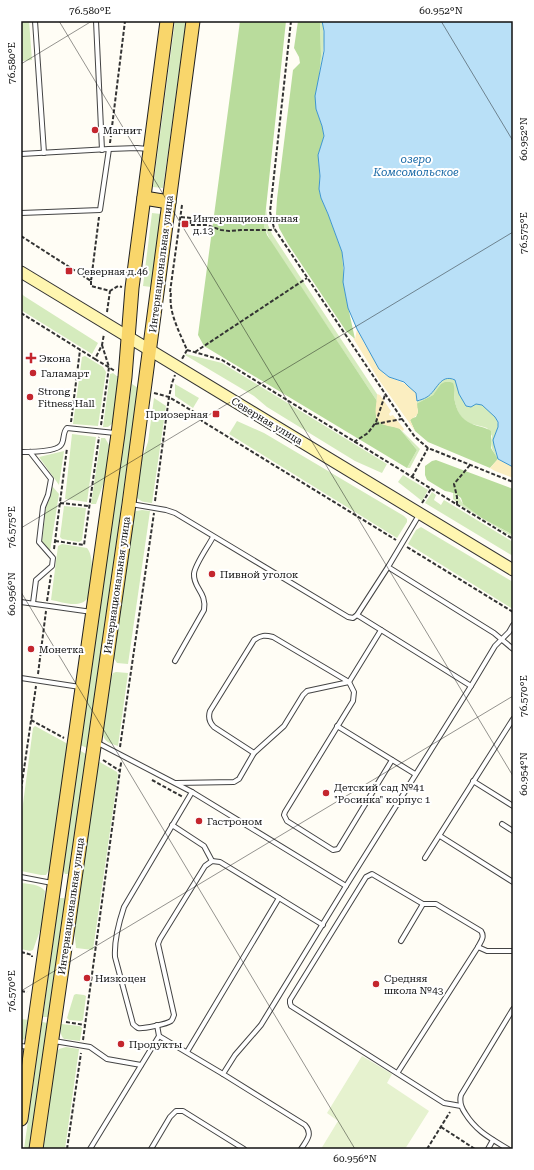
<svg xmlns="http://www.w3.org/2000/svg" width="534" height="1170" font-family="'Roboto Serif',serif">
<rect width="100%" height="100%" fill="#fffdf5"/>
<g fill="#d5ebbd">
<polygon points="21,21 29,21 32,60 21,61"/>
<polygon points="175,21 186,21 163,188 153,187"/>
<path d="M320 21H322C326 39 323 56 319 74L321 56Z"/>
<polygon points="266,208 268,225 272,234 377,394 377,401 271,242 264,226"/>
<polygon points="152,213 161,214 151,287 143,286"/>
<polygon points="21,293 24,296 98,343 92,354 21,310"/>
<polygon points="186,354 222,363 387,464 382,473 355,461 267,407 254,396 185,355"/>
<polygon points="85,356 103,367 106,372 98,426 73,424 82,357"/>
<polygon points="113,373 118,377 113,423 108,427 103,427 110,374"/>
<path d="M446 378 456 380 459 394 471 407C471 406 476 404 477 404 485 403 498 417 498 425 498 431 493 437 494 443 494 449 496 454 498 459 493 451 489 446 492 436L487 428C482 426 476 425 471 424 457 419 453 400 454 387L442 384 433 395 416 404 417 401C420 400 424 399 427 397 436 391 435 384 446 378Z"/>
<polygon points="132,384 138,388 87,748 80,745"/>
<polygon points="175,384 199,398 193,408 175,396"/>
<path d="M154 398 166 406 152 503C145 502 139 502 136 496L140 465 148 442Z"/>
<polygon points="237,421 264,433 404,516 407,519 407,522 397,538 229,434"/>
<polygon points="399,428 420,449 410,468 407,468 417,450"/>
<polygon points="72,434 96,437 87,502 65,499"/>
<polygon points="101,438 105,438 109,445 105,479 96,504 91,504"/>
<polygon points="64,451 59,485 39,457"/>
<polygon points="403,475 428,490 422,501 398,482"/>
<polygon points="52,486 59,494 50,551 42,542 46,507 50,498"/>
<polygon points="432,492 436,495 434,500 441,505 444,500 513,542 513,556 425,503"/>
<path d="M453 493C462 497 459 501 465 505 480 517 496 526 513 535V537L460 505 453 499Z"/>
<polygon points="64,506 86,508 82,540 79,542 62,539 60,537"/>
<polygon points="142,510 150,511 128,664 117,663 113,657 133,516 136,511"/>
<polygon points="421,527 513,582 513,609 408,544 416,530"/>
<path d="M62 544 87 548C96 559 90 585 88 598 80 609 62 602 51 600L58 546Z"/>
<path d="M116 672 128 673 118 746C109 743 104 742 102 732L111 678 113 673Z"/>
<polygon points="35,726 68,744 50,868 46,875 41,875 21,871 21,819 33,728"/>
<polygon points="79,750 86,754 70,871 68,874 65,874 63,870"/>
<polygon points="98,761 117,772 118,775 93,950 76,948 74,928"/>
<path d="M21 883C29 884 40 884 45 891L42 925 33 950 30 951 21 949Z"/>
<polygon points="60,898 64,898 65,901 48,1017 43,1017 59,900"/>
<polygon points="76,994 84,995 86,996 83,1020 81,1021 69,1020 67,1018 74,995"/>
<polygon points="21,1019 29,1020 26,1038 21,1041"/>
<polygon points="42,1022 48,1023 30,1149 24,1149"/>
<path d="M61 1024 80 1026 82 1028 80 1041 64 1039C60 1035 60 1030 61 1024Z"/>
<polygon points="66,1047 79,1049 65,1149 43,1149 57,1052 59,1049"/>
</g>
<g fill="#b9dc9c">
<polygon points="240,21 286,21 266,208 264,226 267,235 377,401 376,417 382,424 399,428 417,450 407,468 204,346 198,335"/>
<polygon points="298,21 320,21 321,56 316,109 322,126 324,136 318,155 320,176 319,189 321,198 328,214 342,252 345,293 355,339 346,331 288,244 279,228 276,214 277,199 293,70 300,63 299,57 294,48"/>
<path d="M445 382H450L453 383C455 388 454 391 454 396 455 406 459 417 468 422 476 427 484 426 491 431V448L498 459 490 468 428 442 415 431 410 420 412 418 416 417 418 411 416 404 433 395 441 384Z"/>
<polygon points="436,460 513,489 513,535 482,518 463,504 461,498 456,494 450,492 445,491 427,480 425,475 425,466 432,461"/>
</g>
<g fill="#fbeec1">
<path d="M357 329 364 343 384 374C395 381 408 382 416 393L418 413 416 416 410 420 415 431 379 380 353 338 355 339Z"/>
<path d="M377 394 380 395 391 411 389 414 390 416 393 415 404 429 403 431C399 428 394 427 388 426 370 422 377 407 377 394Z"/>
<polygon points="498,459 513,467 513,478 495,471 490,468"/>
</g>
<polygon fill="#e6f2cf" points="362,1056 392,1074 387,1083 429,1111 405,1149 321,1149 338,1121 327,1113"/>
<path fill="#b9e0f7" stroke="#3f96cf" d="M322 21H513V467L498 459 494 445 493 440 498 427V422L495 417 482 405 476 404 471 407 466 406 459 394 455 380C440 373 437 391 427 397 424 399 420 400 417 401L416 393 408 386 404 382 389 377 379 369 357 329 348 308 343 282 344 268 342 252 328 214 321 198 319 189 320 176 318 155 324 136 322 126 316 109 315 96 324 51V31Z"/>
<g fill="none" stroke-linecap="round" stroke-linejoin="round">
<defs>
<g id="lane">
<polyline points="35,21 44,153"/>
<polyline points="96,21 102,150"/>
<polyline points="21,154 109,149 137,148 148,149"/>
<polyline points="21,213 100,210 109,149"/>
<path d="M21 452C29 452 56 452 61 445 65 440 62 433 67 428L115 433"/>
<polyline points="30,452 51,479 48,495 43,507 39,542 53,558 52,566 36,580 33,603"/>
<polyline points="131,504 166,510 175,513 348,617 353,618 357,615 388,567"/>
<polyline points="419,515 388,567 494,633 513,649"/>
<polyline points="21,602 92,612"/>
<path d="M175 661 204 610C207 592 193 588 194 574 194 566 209 545 213 537"/>
<polyline points="21,678 80,687"/>
<polyline points="471,686 495,646 509,632 513,625"/>
<polyline points="337,726 415,774"/>
<path d="M96 742 192 792 124 907C119 922 114 941 115 957L133 1024C135 1026 136 1027 138 1028 143 1029 167 1024 171 1021 173 1019 173 1017 174 1015L158 944 160 939 205 866 212 861 220 862 279 898 187 1052"/>
<path d="M254 753 214 727C209 722 208 717 210 711L254 640C261 635 265 635 273 637L349 682 354 692 353 701 285 812 284 815 287 821 333 850 338 849 392 760"/>
<polyline points="473,781 513,806"/>
<polyline points="176,783 234,782 239,779 254,753 284,726 303,695 307,691 349,682 381,630"/>
<polyline points="192,792 346,886"/>
<polyline points="502,824 513,831"/>
<polyline points="172,825 204,846 212,861"/>
<polyline points="440,836 513,882"/>
<polyline points="425,858 513,719"/>
<polyline points="21,877 52,883"/>
<polyline points="279,898 323,925"/>
<polyline points="401,941 423,904"/>
<polyline points="478,947 487,951 513,951"/>
<polyline points="159,1036 223,1074"/>
<polyline points="54,1041 90,1047 107,1059 141,1065"/>
<polyline points="21,1046 29,1047"/>
<path d="M398 1072 478 947C481 941 485 937 481 931L436 904H423L372 874 366 877 290 1000V1003L291 1006 444 1103 461 1106"/>
<polyline points="90,1149 159,1036 157,1025"/>
<polyline points="151,1149 170,1117 176,1111 183,1111 244,1149"/>
<path d="M301 1149C307 1140 313 1134 305 1125L223 1074 235 1055 261 1025 346 886 471 686 357 615"/>
<polyline points="488,1149 493,1140"/>
<path d="M508 1149C490 1138 476 1131 465 1113 461 1107 459 1102 461 1095L513 1009"/>
</g>
<polyline id="secondary" points="21,272 513,570"/>
<g id="primary">
<polyline points="144,198 169,202"/>
<polyline points="21,1119 118,434 125,377 132,288 167,21"/>
<polyline points="36,1149 129,504 193,21"/>
</g>
</defs>
<use href="#lane" stroke="#444" stroke-width="6"/>
<use href="#secondary" stroke="#333" stroke-width="13"/>
<use href="#primary" stroke="#222" stroke-width="15"/>
<g stroke="#333" stroke-width="2" stroke-dasharray="4 2" stroke-linecap="butt">
<polyline points="291,21 270,212 274,228 402,419 415,437 428,448 513,482"/>
<polyline points="110,143 125,21"/>
<polyline points="181,217 191,218 190,225 207,225 221,230 229,231 241,230 271,230 274,228"/>
<polyline points="21,236 91,281 99,217"/>
<polyline points="91,281 91,286 110,291 118,286 122,287"/>
<polyline points="170,292 182,205"/>
<path d="M171 293C168 312 180 333 187 350L182 359"/>
<polyline points="107,312 110,291"/>
<polyline points="21,313 95,359 102,345 104,334"/>
<polyline points="187,350 222,360 513,539"/>
<polyline points="195,352 307,278"/>
<polyline points="95,359 115,371"/>
<polyline points="154,393 169,397 199,415 202,421 396,540"/>
<polyline points="71,422 80,350"/>
<polyline points="375,424 402,419"/>
<polyline points="101,425 109,367 102,345"/>
<polyline points="354,442 368,433 376,422 385,395"/>
<polyline points="412,477 428,448"/>
<polyline points="155,501 169,397 172,383 175,375"/>
<polyline points="60,503 89,506"/>
<polyline points="422,503 431,489"/>
<polyline points="457,505 457,497 454,484 470,465"/>
<polyline points="55,541 84,545 99,437"/>
<polyline points="407,547 513,612"/>
<polyline points="54,549 67,448"/>
<polyline points="47,601 51,575"/>
<polyline points="38,674 46,611"/>
<polyline points="31,720 64,738"/>
<polyline points="120,747 154,513"/>
<polyline points="103,760 120,771"/>
<polyline points="152,780 183,797"/>
<polyline points="21,790 36,686"/>
<polyline points="21,952 32,955 32,957"/>
<polyline points="21,991 27,992"/>
<polyline points="66,1022 85,1025"/>
<polyline points="83,1040 121,763 121,762"/>
<polyline points="441,1127 475,1149"/>
<polyline points="67,1149 81,1053"/>
<polyline points="427,1149 450,1112"/>
</g>
<use href="#lane" stroke="#fff" stroke-width="4"/>
<use href="#secondary" stroke="#fff6b0" stroke-width="11"/>
<use href="#primary" stroke="#f9d66b" stroke-width="13"/>
</g>
<path fill="none" stroke="#111" stroke-width="1" stroke-opacity="0.45" d="M59 21 513 776M441 21 513 141M21 64 92 21M21 528 513 232M21 592 355 1149M21 991 513 696"/>
<g fill="#c4262e" stroke="#fff" stroke-width="1.5">
<circle cx="95" cy="130" r="4"/>
<rect x="181" y="220" width="8" height="8" rx="2"/>
<rect x="65" y="267" width="8" height="8" rx="2"/>
<path d="M29 352h4v4h4v4h-4v4h-4v-4h-4v-4h4z"/>
<circle cx="33" cy="373" r="4"/>
<circle cx="30" cy="397" r="4"/>
<rect x="212" y="410" width="8" height="8" rx="2"/>
<circle cx="212" cy="574" r="4"/>
<circle cx="31" cy="649" r="4"/>
<circle cx="326" cy="793" r="4"/>
<circle cx="199" cy="821" r="4"/>
<circle cx="87" cy="978" r="4"/>
<circle cx="376" cy="984" r="4"/>
<circle cx="121" cy="1044" r="4"/>
</g>
<g text-anchor="middle" dominant-baseline="central" stroke-width="4" stroke-linejoin="round" paint-order="stroke">
<g font-size="10" fill="#111" stroke="#fff" text-anchor="start">
<text x="103" y="130">Магнит</text>
<text x="193" y="218">Интернациональная<tspan x="193" dy="12">д.13</tspan></text>
<text x="77" y="271">Северная д.46</text>
<text x="39" y="358">Экона</text>
<text x="41" y="373">Галамарт</text>
<text x="38" y="391">Strong<tspan x="38" dy="12">Fitness Hall</tspan></text>
<text x="208" y="414" text-anchor="end">Приозерная</text>
<text x="220" y="574">Пивной уголок</text>
<text x="39" y="649">Монетка</text>
<text x="334" y="787">Детский сад №41<tspan x="334" dy="12">"Росинка" корпус 1</tspan></text>
<text x="207" y="821">Гастроном</text>
<text x="95" y="978">Низкоцен</text>
<text x="384" y="978">Средняя<tspan x="384" dy="12">школа №43</tspan></text>
<text x="129" y="1044">Продукты</text>
</g>
<g font-size="10" fill="#111" stroke="#fff">
<text transform="translate(161 264) rotate(-83)">Интернациональная улица</text>
<text transform="translate(267 421) rotate(31)">Северная улица</text>
<text transform="translate(117 585) rotate(-82)">Интернациональная улица</text>
<text transform="translate(71 906) rotate(-82)">Интернациональная улица</text>
</g>
<g font-size="11" font-style="italic" fill="#1768a6" stroke="#fff">
<text x="416" y="159">озеро<tspan x="416" dy="13">Комсомольское</tspan></text>
</g>
</g>
<rect width="534" height="1170" fill="none" stroke="#ffffff" stroke-width="44"/>
<rect x="22" y="22" width="490" height="1126" fill="none" stroke="#111" stroke-width="1.5"/>
<g font-size="10" text-anchor="middle" fill="#111">
<text x="90" y="14">76.580°E</text>
<text x="441" y="14">60.952°N</text>
<text transform="translate(11 63) rotate(-90)" y="4">76.580°E</text>
<text transform="translate(523 139) rotate(-90)" y="4">60.952°N</text>
<text transform="translate(523 233) rotate(-90)" y="4">76.575°E</text>
<text transform="translate(11 527) rotate(-90)" y="4">76.575°E</text>
<text transform="translate(11 594) rotate(-90)" y="4">60.956°N</text>
<text transform="translate(523 696) rotate(-90)" y="4">76.570°E</text>
<text transform="translate(523 774) rotate(-90)" y="4">60.954°N</text>
<text transform="translate(11 991) rotate(-90)" y="4">76.570°E</text>
<text x="355" y="1162">60.956°N</text>
</g>
</svg>
